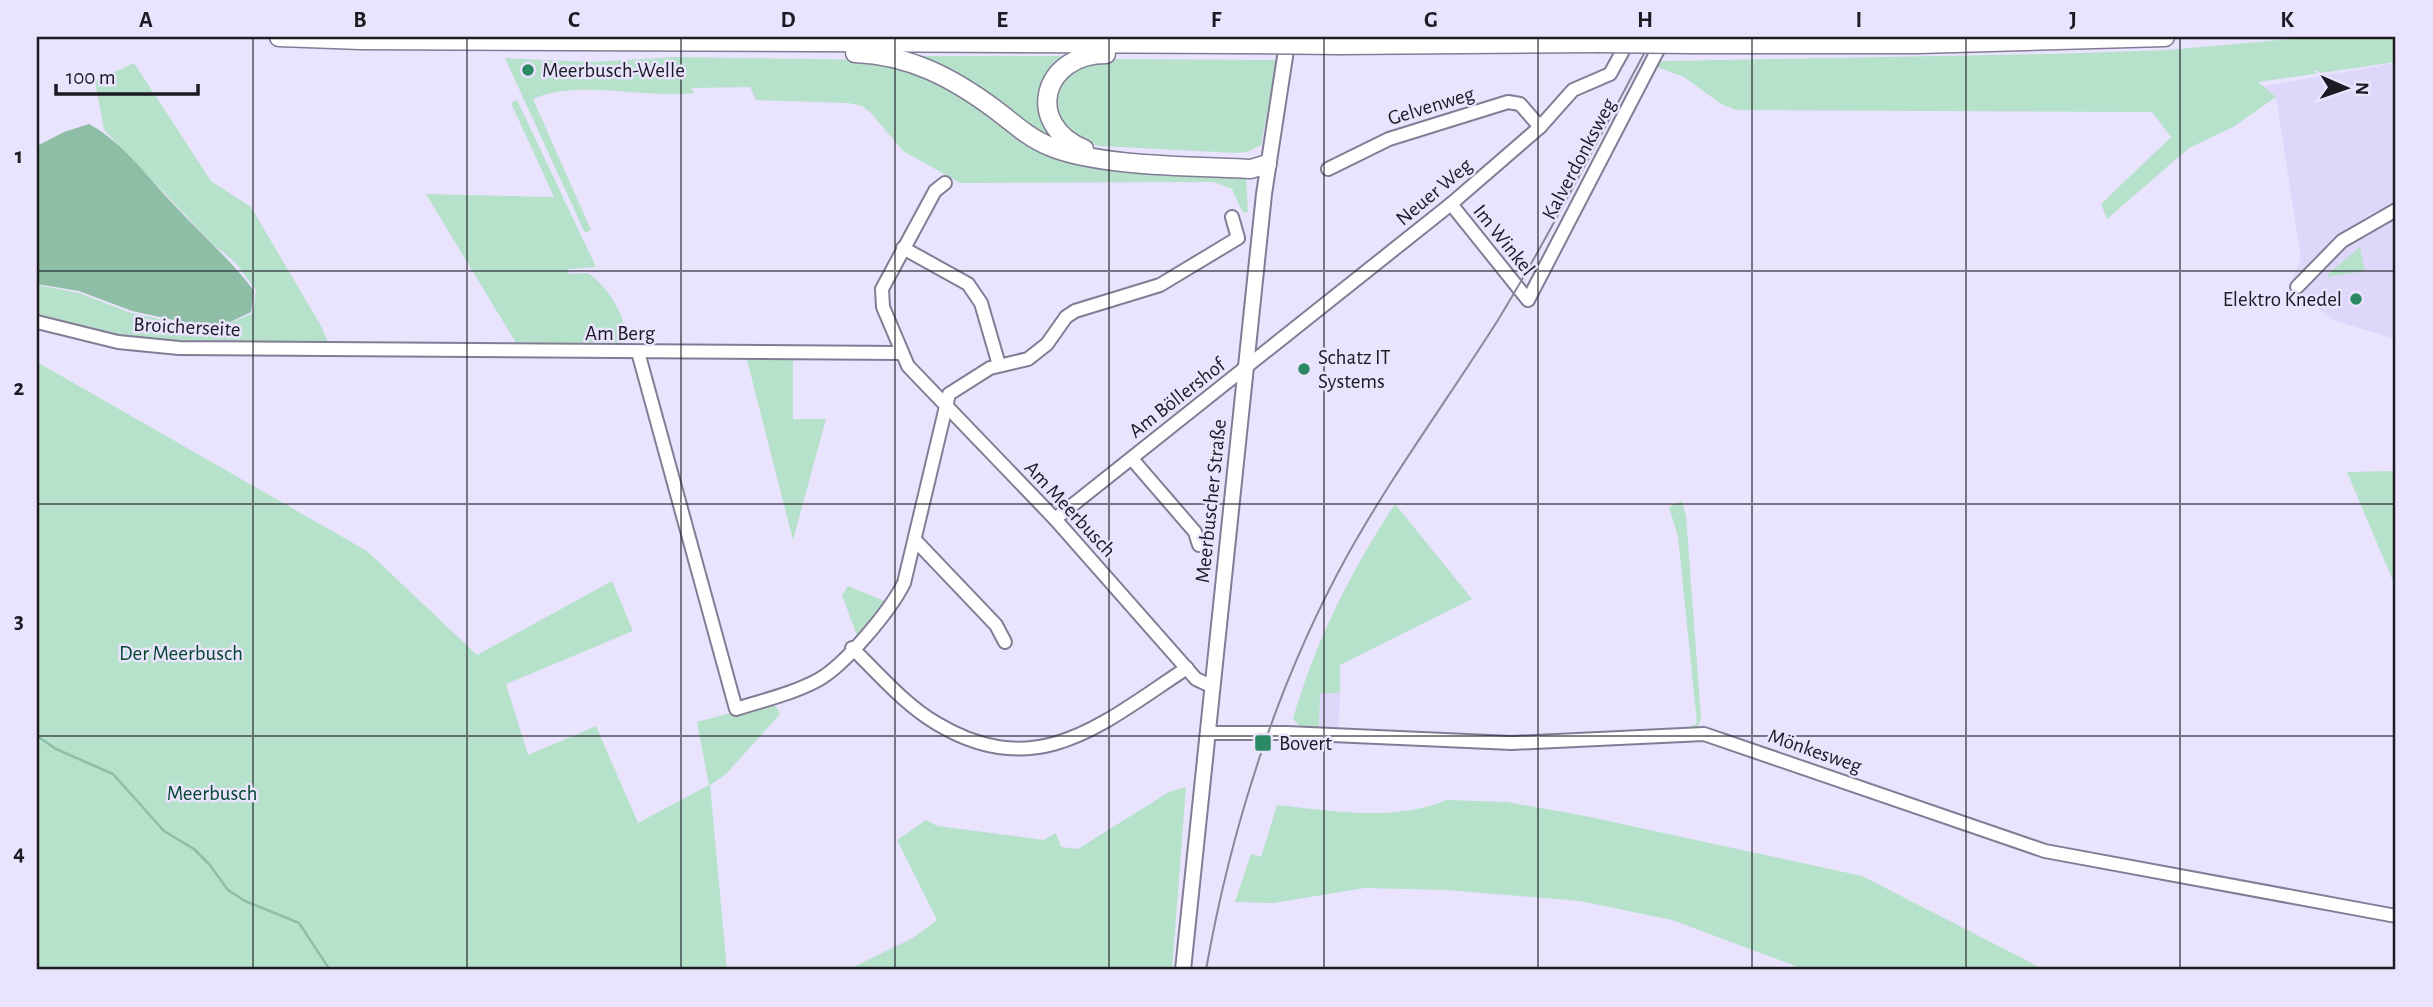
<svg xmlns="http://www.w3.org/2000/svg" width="2433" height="1007" font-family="'Alegreya Sans',sans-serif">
<rect width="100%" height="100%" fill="#e9e3fe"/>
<g fill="#dfd7f9">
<polygon points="2396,63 2396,205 2371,213 2330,244 2291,281 2301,259 2276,97 2259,87"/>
<polygon points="2396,217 2396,339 2332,320 2301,293 2325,266 2360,236"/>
<polygon points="1320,693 1340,693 1339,730 1319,729"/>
</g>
<g fill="#b6e1ca">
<polygon points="2313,37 2396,37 2396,62 2258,82 2276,97 2233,127 2189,148 2107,219 2101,204 2171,137 2152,112 1736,110 1721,104 1684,77 1657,67 1657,61 1665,61 2050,54 2168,50"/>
<polygon points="903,56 1069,56 1047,82 1066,149"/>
<path d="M676 57 870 60 938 79 1023 138 1246 177 1248 212 1243 213 1232 189 1214 182 960 183 903 151 871 113 862 106 848 103 756 100 750 87 691 88 694 93C644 99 578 79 533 99L591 230 585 233 505 58 590 62Z"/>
<polygon points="1097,59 1277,60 1261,145 1247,152 1237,153 1100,146 1090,144 1062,128 1053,96 1061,77"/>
<polygon points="134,63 211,181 251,207 321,326 329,344 327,346 136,341 37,318 37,285 79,293 131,313 182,324 221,327 253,313 256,290 235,262 213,244 104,130 95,81"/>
<path d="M517 100 596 267 568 269 569 274 588 273C607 285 634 325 622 347L519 348 426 194 554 197 511 103Z"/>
<polygon points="2360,247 2365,271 2328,277 2329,273"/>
<polygon points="746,356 793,356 793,419 826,419 793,540"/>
<polygon points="37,362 367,551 477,655 612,581 633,631 506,684 528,755 596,726 638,823 709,785 697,722 773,702 780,714 726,774 710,785 727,970 37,970"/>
<polygon points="2396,471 2396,588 2347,472"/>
<polygon points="1682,501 1686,516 1701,718 1698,726 1692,731 1596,737 1690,727 1697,723 1678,536 1669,507"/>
<path d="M1395 504 1472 599 1340 665V693H1320L1319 728H1301L1293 719C1315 642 1351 571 1395 504Z"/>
<polygon points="848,586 887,602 858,638 842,595"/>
<polygon points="1186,787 1172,970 847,970 913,938 937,920 897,840 926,820 937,826 1044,840 1056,833 1061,847 1078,849 1169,792"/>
<path d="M1447 800 1507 802 1585 816 1862 876 2045 970H1806L1672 920 1580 901 1447 890 1365 888 1274 903 1235 902 1251 854 1261 857 1277 805C1335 811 1392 822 1447 800Z"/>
</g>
<path fill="#8ebfa6" d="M89 124C124 143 148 178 176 207 202 235 231 260 254 291L251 312 222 326 183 322 132 311 79 291 37 284V146L64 132Z"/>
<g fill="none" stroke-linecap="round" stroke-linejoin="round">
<polyline stroke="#8ebfa6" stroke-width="2.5" points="37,736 56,749 113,774 164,831 194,849 209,864 228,890 245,901 299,923 330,970"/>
<defs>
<g id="minor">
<polyline points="1328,169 1389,139 1508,102 1520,104 1540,127"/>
<polyline points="945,183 935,191 882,289 883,307 908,366 1055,519 1196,679 1213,687"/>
<polyline points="1451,204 1528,300 1663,40"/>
<polyline points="903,248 968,284 981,303 999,365"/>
<polyline points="2297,287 2342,241 2396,210"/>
<polyline points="37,322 118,342 179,348 902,353"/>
<path d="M638 352 736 709C764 700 792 694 818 680 845 665 890 611 904 583L949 394 990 368 1028 359 1047 344 1066 317 1075 311 1160 285 1238 238 1232 217"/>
<polyline points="1132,459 1195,532 1199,545"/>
<polyline points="1055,519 1451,204 1540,127 1573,90 1610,74 1630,38"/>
<polyline points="915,540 996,625 1005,642"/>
<path d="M852 648C878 673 905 705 936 723 1038 785 1104 722 1187 668"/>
<polyline points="1207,733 1287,733 1512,743 1704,734 2045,851 2396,916"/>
</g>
<polyline id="major" points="1183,970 1264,194 1288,37"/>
<g id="highway">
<polyline points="279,37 361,40 1239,44"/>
<polyline points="1690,44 1919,44 2165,37"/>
<polyline points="1340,45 1598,43"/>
<path d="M855 53C910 55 953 78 996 110 1013 123 1029 138 1049 146 1098 167 1195 166 1251 169L1267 164"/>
<path d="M1084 149C1024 124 1042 54 1106 54"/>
</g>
</defs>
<use href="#minor" stroke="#827c94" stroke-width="16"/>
<use href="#major" stroke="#827c94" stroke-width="18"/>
<use href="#highway" stroke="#827c94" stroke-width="21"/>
<use href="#minor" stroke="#fff" stroke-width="12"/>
<use href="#major" stroke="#fff" stroke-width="14"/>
<use href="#highway" stroke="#fff" stroke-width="18"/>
<path stroke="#8b8799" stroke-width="2" d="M1206 970C1231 828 1277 683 1347 556 1392 475 1448 399 1498 320 1554 228 1602 131 1653 37"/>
<defs>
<g id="highway-bridge">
<polyline points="1598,43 1690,44"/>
<polyline points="1239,44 1340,45"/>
</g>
</defs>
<use href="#highway-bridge" stroke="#827c94" stroke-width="21" stroke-linecap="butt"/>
<use href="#highway-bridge" stroke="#fff" stroke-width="18"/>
</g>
<path fill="none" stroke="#1c1a23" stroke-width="2" stroke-opacity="0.55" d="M253 37V970M467 37V970M681 37V970M895 37V970M1109 37V970M1324 37V970M1538 37V970M1752 37V970M1966 37V970M2180 37V970M37 271H2396M37 504H2396M37 736H2396"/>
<g fill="#2b8a63" stroke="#e9e3fe" stroke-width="2.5">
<circle cx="528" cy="70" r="7"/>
<circle cx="2356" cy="299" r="7"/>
<circle cx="1304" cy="369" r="7"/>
<rect x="1254" y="734" width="18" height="18" rx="3.5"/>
</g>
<g text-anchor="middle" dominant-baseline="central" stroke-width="5" stroke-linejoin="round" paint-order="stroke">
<g font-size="21" fill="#1c1a23" stroke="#e9e3fe" text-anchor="start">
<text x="542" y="70">Meerbusch-Welle</text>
<text x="2342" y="299" text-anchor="end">Elektro Knedel</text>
<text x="1318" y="357">Schatz IT<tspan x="1318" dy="24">Systems</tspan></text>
<text x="1279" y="743">Bovert</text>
</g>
<g font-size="21" fill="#1c1a23" stroke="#e9e3fe">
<text transform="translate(1431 106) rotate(-17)">Gelvenweg</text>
<text transform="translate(1579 159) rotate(-62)">Kalverdonksweg</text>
<text transform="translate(1434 192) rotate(-40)">Neuer Weg</text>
<text transform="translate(1504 240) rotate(51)">Im Winkel</text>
<text transform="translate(187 327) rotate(3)">Broicherseite</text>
<text x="620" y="333">Am Berg</text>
<text transform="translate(1177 398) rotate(-38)">Am Böllershof</text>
<text transform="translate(1211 501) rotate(-84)">Meerbuscher Straße</text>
<text transform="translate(1070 509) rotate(47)">Am Meerbusch</text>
<text transform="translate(1815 751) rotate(19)">Mönkesweg</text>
</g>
<g font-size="21" fill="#05472f" stroke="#e9e3fe">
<text x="181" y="653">Der Meerbusch</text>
<text x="212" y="793">Meerbusch</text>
</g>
</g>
<rect width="2433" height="1007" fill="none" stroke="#e9e3fe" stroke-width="77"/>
<g transform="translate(2346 88) rotate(92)" stroke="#e9e3fe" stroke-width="5" paint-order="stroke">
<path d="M0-5L12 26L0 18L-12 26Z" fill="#1c1a23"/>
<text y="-10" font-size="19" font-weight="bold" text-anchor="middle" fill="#1c1a23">N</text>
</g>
<path d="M56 84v10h142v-10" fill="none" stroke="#1c1a23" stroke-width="3.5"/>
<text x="66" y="84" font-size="21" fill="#1c1a23" stroke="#e9e3fe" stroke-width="5" paint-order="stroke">100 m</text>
<rect x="38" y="38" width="2356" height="930" fill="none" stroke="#1c1a23" stroke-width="2.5"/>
<g font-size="23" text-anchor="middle" font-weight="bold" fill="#1c1a23">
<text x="146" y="27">A</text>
<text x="360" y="27">B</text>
<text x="574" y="27">C</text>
<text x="788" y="27">D</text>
<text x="1002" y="27">E</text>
<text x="1216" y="27">F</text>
<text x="1431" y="27">G</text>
<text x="1645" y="27">H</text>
<text x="1859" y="27">I</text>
<text x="2073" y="27">J</text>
<text x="2287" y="27">K</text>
<text x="19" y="163">1</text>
<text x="19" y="395">2</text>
<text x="19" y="628">3</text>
<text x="19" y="860">4</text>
</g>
</svg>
